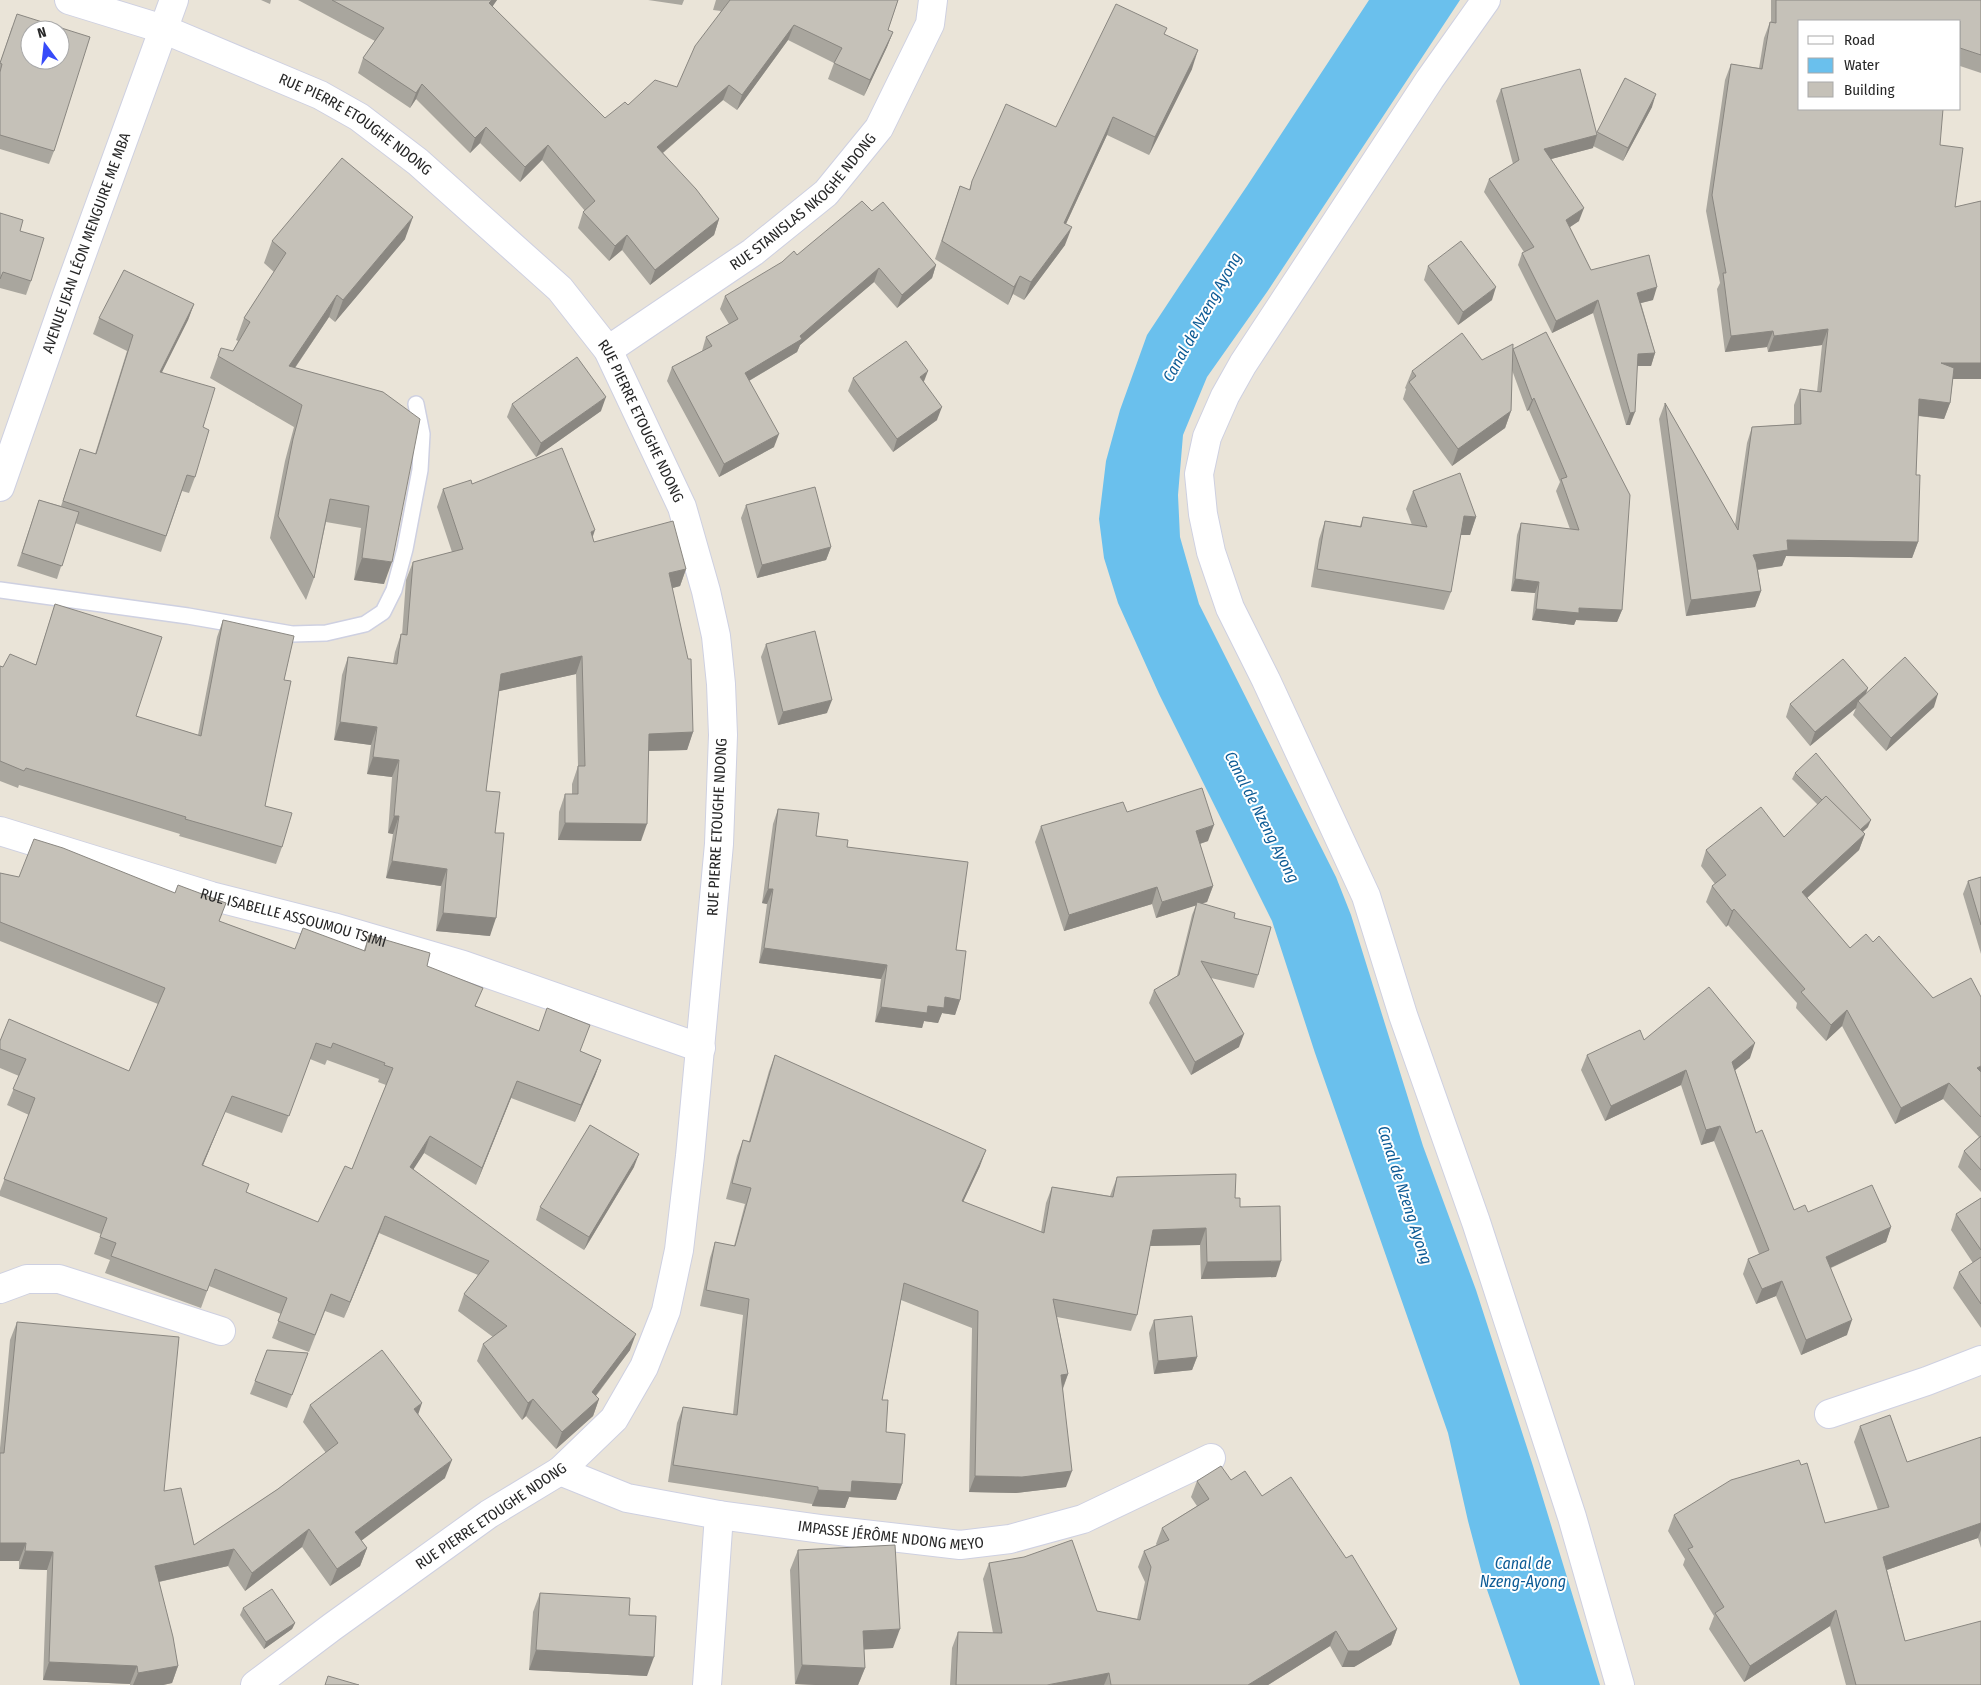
<svg xmlns="http://www.w3.org/2000/svg" width="1981" height="1685" font-family="'Fira Sans Condensed',sans-serif">
<rect width="100%" height="100%" fill="#eae4d8"/>
<polygon fill="#6ac0ed" points="1369,0 1460,0 1267,292 1207,377 1183,435 1178,495 1180,537 1199,604 1336,877 1351,915 1423,1146 1476,1290 1533,1466 1600,1685 1520,1685 1484,1581 1468,1521 1448,1433 1315,1053 1272,921 1159,694 1118,603 1104,558 1099,519 1106,461 1120,410 1147,335 1180,285 1247,186"/>
<g fill="none" stroke-linecap="round" stroke-linejoin="round">
<defs>
<polyline id="service" points="0,590 188,616 292,634 326,633 365,624 383,612 394,590 405,549 420,470 422,434 416,404"/>
<g id="minor">
<path id="s1" d="M69 0 163 29 320 95 359 117 418 162 560 289 608 350 682 507 706 591 716 636 721 684 723 735 719 844 690 1156 679 1250 666 1311 644 1367 614 1419 560 1471 489 1514 332 1627 255 1685"/>
<polyline points="1486,0 1430,79 1243,364 1225,396 1207,437 1199,474 1203,514 1211,552 1230,608 1266,680 1366,896 1403,1015 1476,1222 1572,1517 1620,1685"/>
<path id="s2" d="M608 350 753 252 826 193 879 128 930 24 933 0"/>
<path id="s3" d="M0 831 211 896 333 927 463 965 701 1048"/>
<polyline points="0,1289 27,1279 59,1279 221,1331"/>
<polyline points="1829,1414 1927,1381 1981,1360"/>
<path id="s4" d="M560 1471 627 1498 719 1515 821 1529 960 1545 1010 1539 1083 1519 1211 1458"/>
<polyline points="707,1685 719,1515"/>
</g>
<g id="secondary">
<path id="s5" d="M0 487 67 295 174 0"/>
</g>
</defs>
<use href="#service" stroke="#ced0e1" stroke-width="18"/>
<use href="#minor" stroke="#ced0e1" stroke-width="30"/>
<use href="#secondary" stroke="#ced0e1" stroke-width="30"/>
<use href="#service" stroke="#fff" stroke-width="15"/>
<use href="#minor" stroke="#fff" stroke-width="28"/>
<use href="#secondary" stroke="#fff" stroke-width="28"/>
</g>
<g fill="#a9a69e" fill-rule="evenodd">
<polygon points="261,0 271,0 270,4"/>
<polygon points="298,0 497,0 492,6 605,118 628,105 677,87 721,11 713,10 716,0 898,0 888,30 893,32 887,47 864,96 828,79 834,63 788,40 737,110 723,100 663,153 719,219 714,235 650,285 622,250 609,261 578,228 583,212 585,211 542,160 520,182 480,143 470,153 416,99 410,108 358,73 363,58 375,41"/>
<polygon points="648,0 684,0 682,5"/>
<polygon points="1771,0 1981,0 1981,73 1960,66 1960,21 1800,21 1940,145 1955,207 1981,201 1981,379 1953,379 1950,403 1944,419 1918,416 1916,475 1918,542 1912,558 1786,556 1782,566 1758,570 1761,591 1755,607 1686,616 1659,419 1665,403 1735,525 1747,443 1752,427 1794,424 1794,405 1800,389 1817,392 1822,345 1768,352 1767,347 1725,352 1717,289 1720,283 1706,211 1725,80 1731,64 1759,68 1764,38 1770,22 1771,22"/>
<polygon points="12,27 54,151 49,164 0,149 0,63"/>
<polygon points="1165,34 1192,69 1149,155 1107,135 1066,224 1065,245 1024,300 1013,294 1008,305 935,259 960,186 969,190 972,181 1056,127"/>
<polygon points="1625,78 1652,107 1623,161 1593,146 1593,148 1551,159 1579,221 1570,227 1591,270 1653,300 1641,303 1655,353 1651,366 1637,366 1630,425 1626,425 1593,313 1552,333 1518,265 1522,253 1524,252 1484,192 1489,179 1513,164 1496,101 1501,89 1597,134"/>
<polygon points="872,211 936,265 932,278 897,308 874,282 800,345 797,352 749,381 774,447 719,477 667,381 672,367 702,351 706,337 729,324 720,309 725,296 797,255"/>
<polygon points="0,213 20,231 31,281 26,295 0,288"/>
<polygon points="405,239 335,322 329,317 295,368 383,392 384,584 354,580 361,528 326,522 314,578 306,600 270,538 285,461 294,427 210,378 218,356 233,351 238,341 236,340 244,318 274,272 264,263 272,241"/>
<polygon points="1428,266 1492,300 1458,325 1424,280"/>
<polygon points="194,304 188,320 162,372 203,427 195,477 189,493 182,491 161,552 75,523 57,579 17,566 39,500 61,506 80,449 95,454 127,351 93,334 99,318"/>
<polygon points="1546,332 1622,610 1617,622 1576,620 1574,625 1532,620 1535,593 1511,591 1517,535 1521,523 1570,529 1556,491 1560,482 1529,410 1527,411 1512,370 1511,411 1505,428 1452,466 1403,399 1406,389 1405,388 1412,371 1482,360 1513,349"/>
<polygon points="853,378 924,382 937,420 893,452 848,391"/>
<polygon points="512,404 601,411 536,457 507,417"/>
<polygon points="472,484 592,537 594,542 686,569 680,586 672,588 693,732 687,750 649,751 641,841 558,840 559,812 565,794 572,794 572,784 578,766 576,674 499,691 486,791 495,833 490,936 436,931 441,886 386,878 393,834 388,833 392,777 367,774 371,745 334,740 342,675 348,657 393,663 395,652 401,634 402,635 406,580 413,562 452,552 437,507 443,489"/>
<polygon points="1413,491 1476,517 1470,535 1460,535 1451,592 1444,610 1311,587 1319,539 1325,521 1360,526 1363,517 1412,525 1406,509"/>
<polygon points="746,505 831,547 826,560 757,578 741,518"/>
<polygon points="55,604 136,716 198,735 217,637 223,620 284,680 265,806 282,847 276,864 179,836 180,834 19,785 18,788 0,781 0,666 3,667 36,664"/>
<polygon points="766,644 827,713 778,725 761,657"/>
<polygon points="1866,694 1934,707 1886,751 1853,715 1856,708 1810,746 1786,717 1790,704"/>
<polygon points="1795,773 1868,827 1863,832 1865,834 1859,850 1807,898 1850,948 1873,942 1933,998 1981,997 1981,1192 1958,1167 1964,1151 1979,1137 1943,1099 1895,1124 1842,1026 1826,1041 1796,1008 1797,1003 1728,925 1726,927 1706,902 1712,886 1715,884 1701,866 1706,850 1784,837 1818,805 1792,779"/>
<polygon points="778,809 816,836 847,847 956,950 960,1000 955,1015 942,1013 938,1023 924,1021 922,1028 875,1022 881,979 759,963 767,904 762,903 773,824"/>
<polygon points="1127,812 1208,841 1200,844 1213,886 1207,902 1201,903 1234,918 1258,975 1254,988 1211,978 1239,1047 1191,1075 1149,1003 1154,990 1177,976 1192,915 1196,905 1156,918 1152,904 1064,931 1035,842 1041,826"/>
<path d="M0 873 219 921 295 949 364 950 369 935 427 966 476 1006 601 1060 595 1076 575 1122 511 1098 476 1185 424 1153 413 1169 630 1350 596 1396 599 1399 593 1416 556 1449 526 1416 522 1420 477 1361 483 1344 493 1337 458 1311 464 1294 478 1275 379 1233 344 1318 325 1311 309 1352 272 1338 281 1314 209 1286 201 1308 105 1273 110 1260 94 1254 101 1234 0 1196V1191L29 1115 7 1105 19 1076 0 1068V1041L129 1071 158 1004 0 941ZM310 1059 325 1065 327 1060 379 1079 378 1082 386 1085 352 1169 318 1222 246 1192 203 1165 225 1112 282 1133Z"/>
<polygon points="1981,877 1981,954 1963,894 1968,881"/>
<polygon points="1644,1040 1750,1058 1735,1070 1756,1133 1794,1210 1891,1227 1886,1242 1831,1268 1847,1335 1801,1355 1776,1296 1756,1304 1743,1274 1748,1259 1759,1254 1714,1141 1701,1145 1681,1085 1605,1121 1581,1070 1587,1055"/>
<polygon points="775,1055 980,1166 963,1202 1041,1232 1046,1203 1052,1187 1110,1196 1117,1177 1235,1198 1276,1277 1201,1279 1200,1245 1150,1246 1137,1315 1131,1331 1057,1317 1068,1374 1063,1389 1066,1487 1016,1493 969,1492 972,1328 901,1300 882,1400 886,1432 902,1484 896,1500 849,1497 845,1508 812,1506 812,1504 668,1482 677,1423 683,1407 733,1414 743,1315 700,1306 710,1258 715,1242 734,1246 745,1204 726,1199 737,1156 743,1140 749,1141 769,1071"/>
<polygon points="634,1167 584,1250 536,1220 540,1207"/>
<polygon points="1981,1198 1981,1328 1953,1288 1959,1272 1973,1263 1951,1230 1956,1214"/>
<polygon points="1154,1320 1197,1357 1192,1370 1154,1374 1149,1333"/>
<polygon points="17,1322 164,1491 194,1545 278,1489 326,1453 303,1422 310,1405 418,1415 445,1478 361,1540 367,1548 360,1566 330,1586 302,1547 245,1591 228,1566 159,1582 178,1666 172,1683 163,1685 130,1685 130,1684 43,1680 47,1570 19,1569 19,1561 0,1561 0,1448 10,1340"/>
<polygon points="267,1350 308,1353 287,1408 250,1394"/>
<polygon points="1860,1426 1907,1462 1981,1437 1981,1548 1978,1538 1887,1570 1905,1641 1981,1685 1846,1685 1830,1626 1744,1682 1709,1629 1714,1616 1683,1565 1685,1559 1668,1531 1674,1515 1825,1523 1878,1510 1854,1442"/>
<polygon points="1231,1480 1262,1496 1346,1558 1397,1629 1391,1645 1354,1667 1342,1667 1330,1646 1268,1685 950,1685 952,1648 958,1632 993,1633 983,1579 989,1563 1097,1611 1137,1619 1145,1582 1138,1567 1144,1551 1157,1546 1156,1544 1162,1528 1197,1506 1191,1497 1197,1481"/>
<polygon points="798,1550 893,1648 864,1649 865,1668 858,1685 816,1685 795,1684 790,1570"/>
<polygon points="540,1593 629,1615 647,1676 529,1670 533,1612"/>
<polygon points="243,1608 295,1623 292,1629 264,1649 240,1615"/>
</g>
<g fill="#8a8781">
<polygon points="492,0 497,0 484,19 489,3"/>
<polygon points="794,25 788,40 737,110 742,95"/>
<polygon points="893,32 887,47 864,96 870,80"/>
<polygon points="1198,50 1192,69 1149,155 1155,137"/>
<polygon points="422,84 416,99 410,108 416,93"/>
<polygon points="729,85 723,100 652,162 657,147"/>
<polygon points="1656,94 1652,107 1623,161 1628,148"/>
<polygon points="1113,117 1107,135 1058,241 1064,223"/>
<polygon points="486,127 480,143 470,153 475,138"/>
<polygon points="1597,135 1593,148 1540,162 1544,149"/>
<polygon points="548,145 542,160 520,182 525,167"/>
<polygon points="1584,208 1579,221 1561,233 1566,220"/>
<polygon points="413,217 405,239 335,322 343,300"/>
<polygon points="719,219 714,235 650,285 655,270"/>
<polygon points="1072,227 1065,245 1024,300 1031,282"/>
<polygon points="627,235 622,250 609,261 615,246"/>
<polygon points="936,265 932,278 897,308 902,295"/>
<polygon points="879,268 874,282 800,345 797,352 740,386 745,373 800,336"/>
<polygon points="1020,276 1013,294 1008,305 1014,287"/>
<polygon points="1496,287 1492,300 1458,325 1463,312"/>
<polygon points="1657,287 1653,300 1633,305 1637,293"/>
<polygon points="337,295 329,317 281,388 289,366"/>
<polygon points="1598,300 1593,313 1552,333 1556,321"/>
<polygon points="194,304 188,320 154,388 160,372"/>
<polygon points="1828,329 1822,345 1768,352 1774,336"/>
<polygon points="1773,331 1767,347 1725,352 1731,336"/>
<polygon points="1655,353 1651,366 1633,366 1638,354"/>
<polygon points="1941,363 1981,363 1981,379 1936,379"/>
<polygon points="928,371 923,384 920,377"/>
<polygon points="606,397 601,411 536,457 541,443"/>
<polygon points="1534,398 1529,410 1527,411 1532,400"/>
<polygon points="1919,399 1950,403 1944,419 1913,415"/>
<polygon points="942,407 937,420 893,452 897,439"/>
<polygon points="1511,411 1505,428 1452,466 1458,449"/>
<polygon points="1635,412 1630,425 1626,425 1630,413"/>
<polygon points="779,434 774,447 719,477 724,464"/>
<polygon points="1464,516 1476,517 1470,535 1457,535"/>
<polygon points="595,530 589,548 591,532"/>
<polygon points="1787,540 1918,542 1912,558 1786,556 1782,566 1747,571 1753,555"/>
<polygon points="831,547 826,560 757,578 762,565"/>
<polygon points="362,558 392,562 384,584 354,580"/>
<polygon points="686,569 680,586 662,591 669,573"/>
<polygon points="1515,579 1539,582 1535,593 1511,591"/>
<polygon points="1761,591 1755,607 1686,616 1691,600"/>
<polygon points="1579,608 1622,610 1617,622 1576,620 1574,625 1532,620 1536,609"/>
<polygon points="582,656 576,674 495,692 501,674"/>
<polygon points="1868,688 1863,702 1858,701 1856,708 1810,746 1815,732"/>
<polygon points="1938,694 1934,707 1886,751 1891,738"/>
<polygon points="832,700 827,713 778,725 783,712"/>
<polygon points="340,722 377,727 371,745 334,740"/>
<polygon points="693,732 687,750 642,751 649,734"/>
<polygon points="373,757 399,760 392,777 367,774"/>
<polygon points="394,816 399,816 393,834 388,833"/>
<polygon points="1871,820 1868,827 1853,840 1856,834"/>
<polygon points="565,823 647,824 641,841 558,840"/>
<polygon points="1214,825 1208,841 1190,847 1196,831"/>
<polygon points="1865,834 1859,850 1796,908 1802,892"/>
<polygon points="392,861 447,869 441,886 386,878"/>
<polygon points="1213,886 1207,902 1156,918 1162,902"/>
<polygon points="1157,887 1152,904 1064,931 1069,915"/>
<polygon points="768,889 773,889 767,904 762,903"/>
<polygon points="1734,909 1728,925 1726,927 1732,911"/>
<polygon points="443,913 496,918 490,936 436,931"/>
<polygon points="764,948 887,965 881,979 759,963"/>
<polygon points="945,997 960,1000 955,1015 942,1013 938,1023 924,1021 922,1028 875,1022 881,1007 928,1006"/>
<polygon points="1847,1010 1842,1026 1826,1041 1831,1025"/>
<polygon points="1244,1034 1239,1047 1191,1075 1195,1062"/>
<polygon points="1755,1043 1750,1058 1727,1077 1732,1062"/>
<polygon points="601,1060 595,1076 575,1122 581,1105"/>
<polygon points="1981,1066 1981,1078 1977,1068"/>
<polygon points="1686,1070 1681,1085 1605,1121 1611,1106"/>
<polygon points="517,1081 511,1098 476,1185 482,1168"/>
<polygon points="1949,1083 1943,1099 1895,1124 1901,1108"/>
<polygon points="232,1096 225,1112 196,1182 202,1165"/>
<polygon points="1720,1126 1714,1141 1701,1145 1706,1130"/>
<polygon points="430,1136 424,1153 404,1184 410,1167"/>
<polygon points="986,1150 980,1166 956,1217 962,1201"/>
<polygon points="639,1154 634,1167 584,1250 589,1237"/>
<polygon points="385,1216 379,1233 344,1318 350,1302"/>
<polygon points="1891,1227 1886,1242 1821,1272 1826,1257"/>
<polygon points="1206,1228 1200,1245 1147,1246 1153,1230"/>
<polygon points="1281,1261 1276,1277 1201,1279 1207,1262"/>
<polygon points="1782,1281 1776,1296 1756,1304 1762,1289"/>
<polygon points="1852,1320 1847,1335 1801,1355 1806,1340"/>
<polygon points="636,1334 630,1350 586,1408 592,1392"/>
<polygon points="1197,1357 1192,1370 1154,1374 1158,1361"/>
<polygon points="1068,1374 1062,1390 1061,1375"/>
<polygon points="533,1399 526,1416 522,1420 528,1403"/>
<polygon points="599,1399 593,1416 556,1449 562,1432"/>
<polygon points="422,1403 416,1421 414,1409"/>
<polygon points="452,1460 445,1478 349,1550 355,1532"/>
<polygon points="1072,1471 1066,1487 1016,1493 969,1492 975,1476"/>
<polygon points="852,1481 902,1484 896,1500 849,1497 845,1508 812,1506 818,1490"/>
<polygon points="1981,1523 1981,1530 1978,1538 1878,1573 1883,1557"/>
<polygon points="309,1529 302,1547 245,1591 252,1573"/>
<polygon points="0,1543 26,1543 19,1561 0,1561"/>
<polygon points="367,1548 360,1566 330,1586 337,1569"/>
<polygon points="234,1549 228,1566 149,1584 155,1566"/>
<polygon points="25,1551 53,1552 47,1570 19,1569"/>
<polygon points="1836,1610 1830,1626 1744,1682 1750,1666"/>
<polygon points="295,1623 292,1629 264,1649 266,1642"/>
<polygon points="900,1629 893,1648 856,1650 863,1631"/>
<polygon points="1397,1629 1391,1645 1354,1667 1342,1667 1348,1651"/>
<polygon points="1336,1631 1330,1646 1268,1685 1248,1685"/>
<polygon points="536,1650 654,1657 647,1676 529,1670"/>
<polygon points="49,1662 137,1666 130,1684 43,1680"/>
<polygon points="802,1665 865,1668 858,1685 816,1685 795,1684"/>
<polygon points="178,1666 172,1683 163,1685 133,1685 138,1673"/>
<polygon points="1109,1673 1104,1685 1047,1685"/>
</g>
<g fill="#c5c1b8" stroke="#8a8781" fill-rule="evenodd">
<polygon points="332,0 492,0 489,3 605,118 625,102 628,105 655,80 677,87 695,46 730,0 898,0 888,30 893,32 870,80 834,63 842,48 794,25 742,95 729,85 657,147 696,189 719,219 655,270 627,235 615,246 583,212 595,201 548,145 525,167 486,127 475,138 422,84 416,93 363,58 384,28"/>
<polygon points="1776,0 1981,0 1981,55 1960,48 1960,21 1800,21 1800,109 1943,109 1940,145 1963,148 1955,207 1981,201 1981,363 1941,363 1954,368 1950,403 1919,399 1916,475 1920,475 1918,542 1787,540 1788,550 1753,555 1756,562 1761,591 1691,600 1665,403 1738,530 1752,427 1801,424 1800,389 1821,392 1828,329 1774,336 1773,331 1731,336 1723,273 1726,273 1712,195 1731,64 1762,69 1770,22 1776,23"/>
<polygon points="1116,4 1167,28 1164,34 1198,50 1155,137 1113,117 1064,223 1072,227 1031,282 1020,276 1014,287 942,241 960,186 970,190 972,181 1006,104 1056,127"/>
<path d="M17 14 90 37 54 151 0 135V72L2 64 0 63ZM30 30H60V60H30Z"/>
<polygon points="1580,69 1597,135 1544,149 1584,208 1566,220 1591,270 1649,255 1657,287 1637,293 1655,353 1638,354 1635,412 1630,413 1598,300 1556,321 1522,253 1534,247 1489,179 1519,160 1501,89"/>
<polygon points="1625,78 1656,94 1628,148 1597,132"/>
<polygon points="342,158 413,217 343,300 337,295 289,366 383,392 420,419 392,562 362,558 369,506 330,499 314,578 278,516 293,439 302,405 218,356 221,348 233,351 250,322 244,318 286,253 272,241"/>
<polygon points="862,201 872,211 883,202 936,265 902,295 879,268 800,336 802,339 745,373 779,434 724,464 672,367 712,346 706,337 738,319 725,296 782,262 794,251 797,255"/>
<polygon points="0,213 23,220 20,231 44,238 31,281 3,272 0,279"/>
<polygon points="1461,241 1496,287 1463,312 1428,266"/>
<polygon points="124,270 194,304 160,372 215,388 203,427 209,430 195,477 187,475 166,536 63,501 80,449 96,454 133,335 99,318"/>
<polygon points="1546,332 1630,495 1622,610 1579,608 1579,613 1536,609 1539,582 1515,579 1521,523 1579,530 1561,479 1567,477 1534,398 1532,400 1513,349"/>
<polygon points="1462,333 1482,360 1513,344 1511,411 1458,449 1409,382 1416,376 1412,371"/>
<polygon points="906,341 928,371 920,377 942,407 897,439 853,378"/>
<polygon points="577,357 606,397 541,443 512,404"/>
<polygon points="562,448 595,530 591,532 594,542 673,521 686,569 669,573 688,659 691,659 693,732 649,734 647,824 565,823 565,794 578,794 578,766 585,766 582,656 501,674 486,791 500,792 495,833 504,833 496,918 443,913 447,869 392,861 399,816 394,816 399,760 373,757 377,727 340,722 348,657 397,664 401,634 407,635 413,562 463,549 443,489 471,480 472,484"/>
<polygon points="1460,473 1476,517 1464,516 1451,592 1317,569 1325,521 1361,527 1363,517 1427,527 1413,491"/>
<polygon points="815,487 831,547 762,565 746,505"/>
<polygon points="39,500 79,512 62,566 22,553"/>
<polygon points="55,604 162,637 136,716 201,736 223,620 294,636 284,680 291,681 265,806 292,813 282,847 185,819 186,817 26,768 24,771 0,761 0,666 3,667 10,654 36,665"/>
<polygon points="815,631 832,700 783,712 766,644"/>
<polygon points="1905,657 1938,694 1891,738 1858,701"/>
<polygon points="1843,659 1868,688 1815,732 1790,704"/>
<polygon points="1816,753 1871,820 1860,830 1826,796 1822,800 1795,773"/>
<polygon points="1202,788 1214,825 1196,831 1213,886 1162,902 1157,887 1069,915 1041,826 1123,802 1127,812"/>
<polygon points="1826,796 1865,834 1802,892 1850,948 1866,934 1873,942 1879,936 1933,998 1971,978 1981,997 1981,1066 1977,1068 1981,1072 1981,1117 1949,1083 1901,1108 1847,1010 1831,1025 1801,992 1805,989 1734,909 1732,911 1712,886 1726,875 1706,850 1761,807 1784,837"/>
<polygon points="778,809 819,813 816,836 848,840 847,847 968,862 956,950 966,951 960,1000 945,997 944,1008 928,1006 927,1013 881,1007 887,965 764,948 773,889 768,889"/>
<path d="M34 839 63 848 175 893 178 885 226 903 219 921 295 949 303 928 365 951 369 935 430 953 427 966 483 988 475 1006 539 1031 547 1008 590 1025 580 1051 601 1060 581 1105 517 1081 482 1168 430 1136 410 1167 636 1334 592 1392 599 1399 562 1432 533 1399 528 1403 483 1344 507 1326 464 1294 489 1261 385 1216 350 1302 331 1294 315 1335 278 1321 287 1298 215 1269 207 1291 111 1256 116 1243 100 1237 107 1218 4 1179 35 1098 13 1089 26 1059 0 1049V1041L9 1019 129 1071 165 988 0 922V873L19 877ZM316 1043 331 1048 333 1043 385 1063 384 1065 393 1068 352 1169 345 1166 318 1222 246 1192 249 1184 202 1165 232 1096 289 1116Z"/>
<polygon points="1981,877 1981,925 1968,881"/>
<polygon points="1197,902 1235,913 1234,918 1271,927 1258,975 1201,961 1244,1034 1195,1062 1154,990 1179,975"/>
<polygon points="1709,987 1755,1043 1732,1062 1756,1133 1762,1130 1794,1210 1805,1205 1808,1212 1872,1185 1891,1227 1826,1257 1852,1320 1806,1340 1782,1281 1762,1289 1748,1259 1769,1250 1720,1126 1706,1130 1686,1070 1611,1106 1587,1055 1640,1030 1644,1040"/>
<polygon points="775,1055 986,1150 962,1201 1044,1233 1052,1187 1113,1197 1117,1177 1236,1174 1235,1198 1240,1198 1240,1207 1280,1206 1281,1261 1207,1262 1206,1228 1153,1230 1137,1315 1053,1299 1068,1374 1061,1375 1072,1471 1022,1477 975,1476 978,1311 904,1283 882,1400 888,1400 886,1432 905,1434 902,1484 852,1481 851,1492 818,1490 818,1487 673,1465 683,1407 737,1415 749,1299 706,1290 715,1242 735,1246 751,1188 732,1183 743,1140 750,1142"/>
<polygon points="590,1125 639,1154 589,1237 540,1207"/>
<polygon points="1981,1136 1981,1170 1964,1151"/>
<polygon points="1981,1198 1981,1250 1956,1214"/>
<polygon points="1981,1257 1981,1304 1959,1272"/>
<polygon points="1192,1316 1197,1357 1158,1361 1154,1320"/>
<polygon points="17,1322 179,1337 164,1491 181,1488 194,1545 278,1489 338,1443 310,1405 382,1350 422,1403 414,1409 452,1460 355,1532 367,1548 337,1569 309,1529 252,1573 234,1549 155,1566 173,1637 178,1666 138,1673 137,1666 49,1662 53,1552 25,1551 26,1543 0,1543 0,1453 4,1453"/>
<polygon points="267,1350 308,1353 292,1395 255,1381"/>
<polygon points="1890,1415 1907,1462 1981,1437 1981,1523 1883,1557 1905,1641 1981,1621 1981,1685 1856,1685 1836,1610 1750,1666 1715,1613 1724,1607 1688,1549 1693,1547 1674,1515 1731,1480 1799,1460 1801,1465 1807,1463 1825,1523 1889,1507 1860,1426"/>
<polygon points="1221,1466 1231,1480 1245,1471 1262,1496 1291,1477 1346,1558 1352,1555 1397,1629 1359,1651 1348,1651 1336,1631 1248,1685 1111,1685 1109,1673 1047,1685 956,1685 958,1632 1002,1633 989,1563 1024,1557 1072,1540 1097,1611 1140,1620 1151,1567 1144,1551 1169,1540 1162,1528 1209,1499 1197,1481"/>
<polygon points="895,1545 900,1629 863,1631 865,1668 802,1665 798,1550"/>
<polygon points="272,1589 295,1623 266,1642 243,1608"/>
<polygon points="540,1593 630,1598 629,1615 656,1616 654,1657 536,1650"/>
<polygon points="328,1676 359,1685 325,1685"/>
</g>
<g text-anchor="middle" dominant-baseline="central" stroke-width="4" stroke-linejoin="round" paint-order="stroke">
<g font-size="15" fill="#272727" stroke="#fff">
<text stroke="none"><textPath href="#s1" startOffset="314">RUE PIERRE ETOUGHE NDONG</textPath></text>
<text stroke="none"><textPath href="#s2" startOffset="246">RUE STANISLAS NKOGHE NDONG</textPath></text>
<text stroke="none"><textPath href="#s5" startOffset="259">AVENUE JEAN LÉON MENGUIRE ME MBA</textPath></text>
<text stroke="none"><textPath href="#s1" startOffset="734">RUE PIERRE ETOUGHE NDONG</textPath></text>
<text transform="translate(717 827) rotate(-87)">RUE PIERRE ETOUGHE NDONG</text>
<text stroke="none"><textPath href="#s3" startOffset="306">RUE ISABELLE ASSOUMOU TSIMI</textPath></text>
<text transform="translate(491 1516) rotate(-34)">RUE PIERRE ETOUGHE NDONG</text>
<text stroke="none"><textPath href="#s4" startOffset="339">IMPASSE JÉRÔME NDONG MEYO</textPath></text>
</g>
<g font-size="16" font-style="italic" fill="#0d5b95" stroke="#fff">
<text transform="translate(1202 317) rotate(-61)">Canal de Nzeng Ayong</text>
<text transform="translate(1262 817) rotate(63)">Canal de Nzeng Ayong</text>
<text transform="translate(1405 1195) rotate(72)">Canal de Nzeng Ayong</text>
<text x="1523" y="1563">Canal de<tspan x="1523" dy="18">Nzeng-Ayong</tspan></text>
</g>
</g>
<rect x="1798" y="20" width="162" height="90" fill="#ffffff" stroke="#a9a9a9"/>
<rect x="1808" y="36" width="25" height="8" fill="#ffffff" stroke="#a9a9a9"/>
<text x="1844" y="45" font-size="15" fill="#272727">Road</text>
<rect x="1808" y="58" width="25" height="15" fill="#6ac0ed" stroke="#a9a9a9"/>
<text x="1844" y="70" font-size="15" fill="#272727">Water</text>
<rect x="1808" y="82" width="25" height="15" fill="#c5c1b8" stroke="#a9a9a9"/>
<text x="1844" y="95" font-size="15" fill="#272727">Building</text>
<g transform="translate(45 45) rotate(345)"><circle r="24" fill="#ffffff" stroke="#a9a9a9"/>
<path d="M0-4L9 19L0 12L-9 19Z" fill="#374bf9"/>
<text y="-8" font-size="14" font-weight="bold" text-anchor="middle" fill="#272727">N</text>
</g>
</svg>
